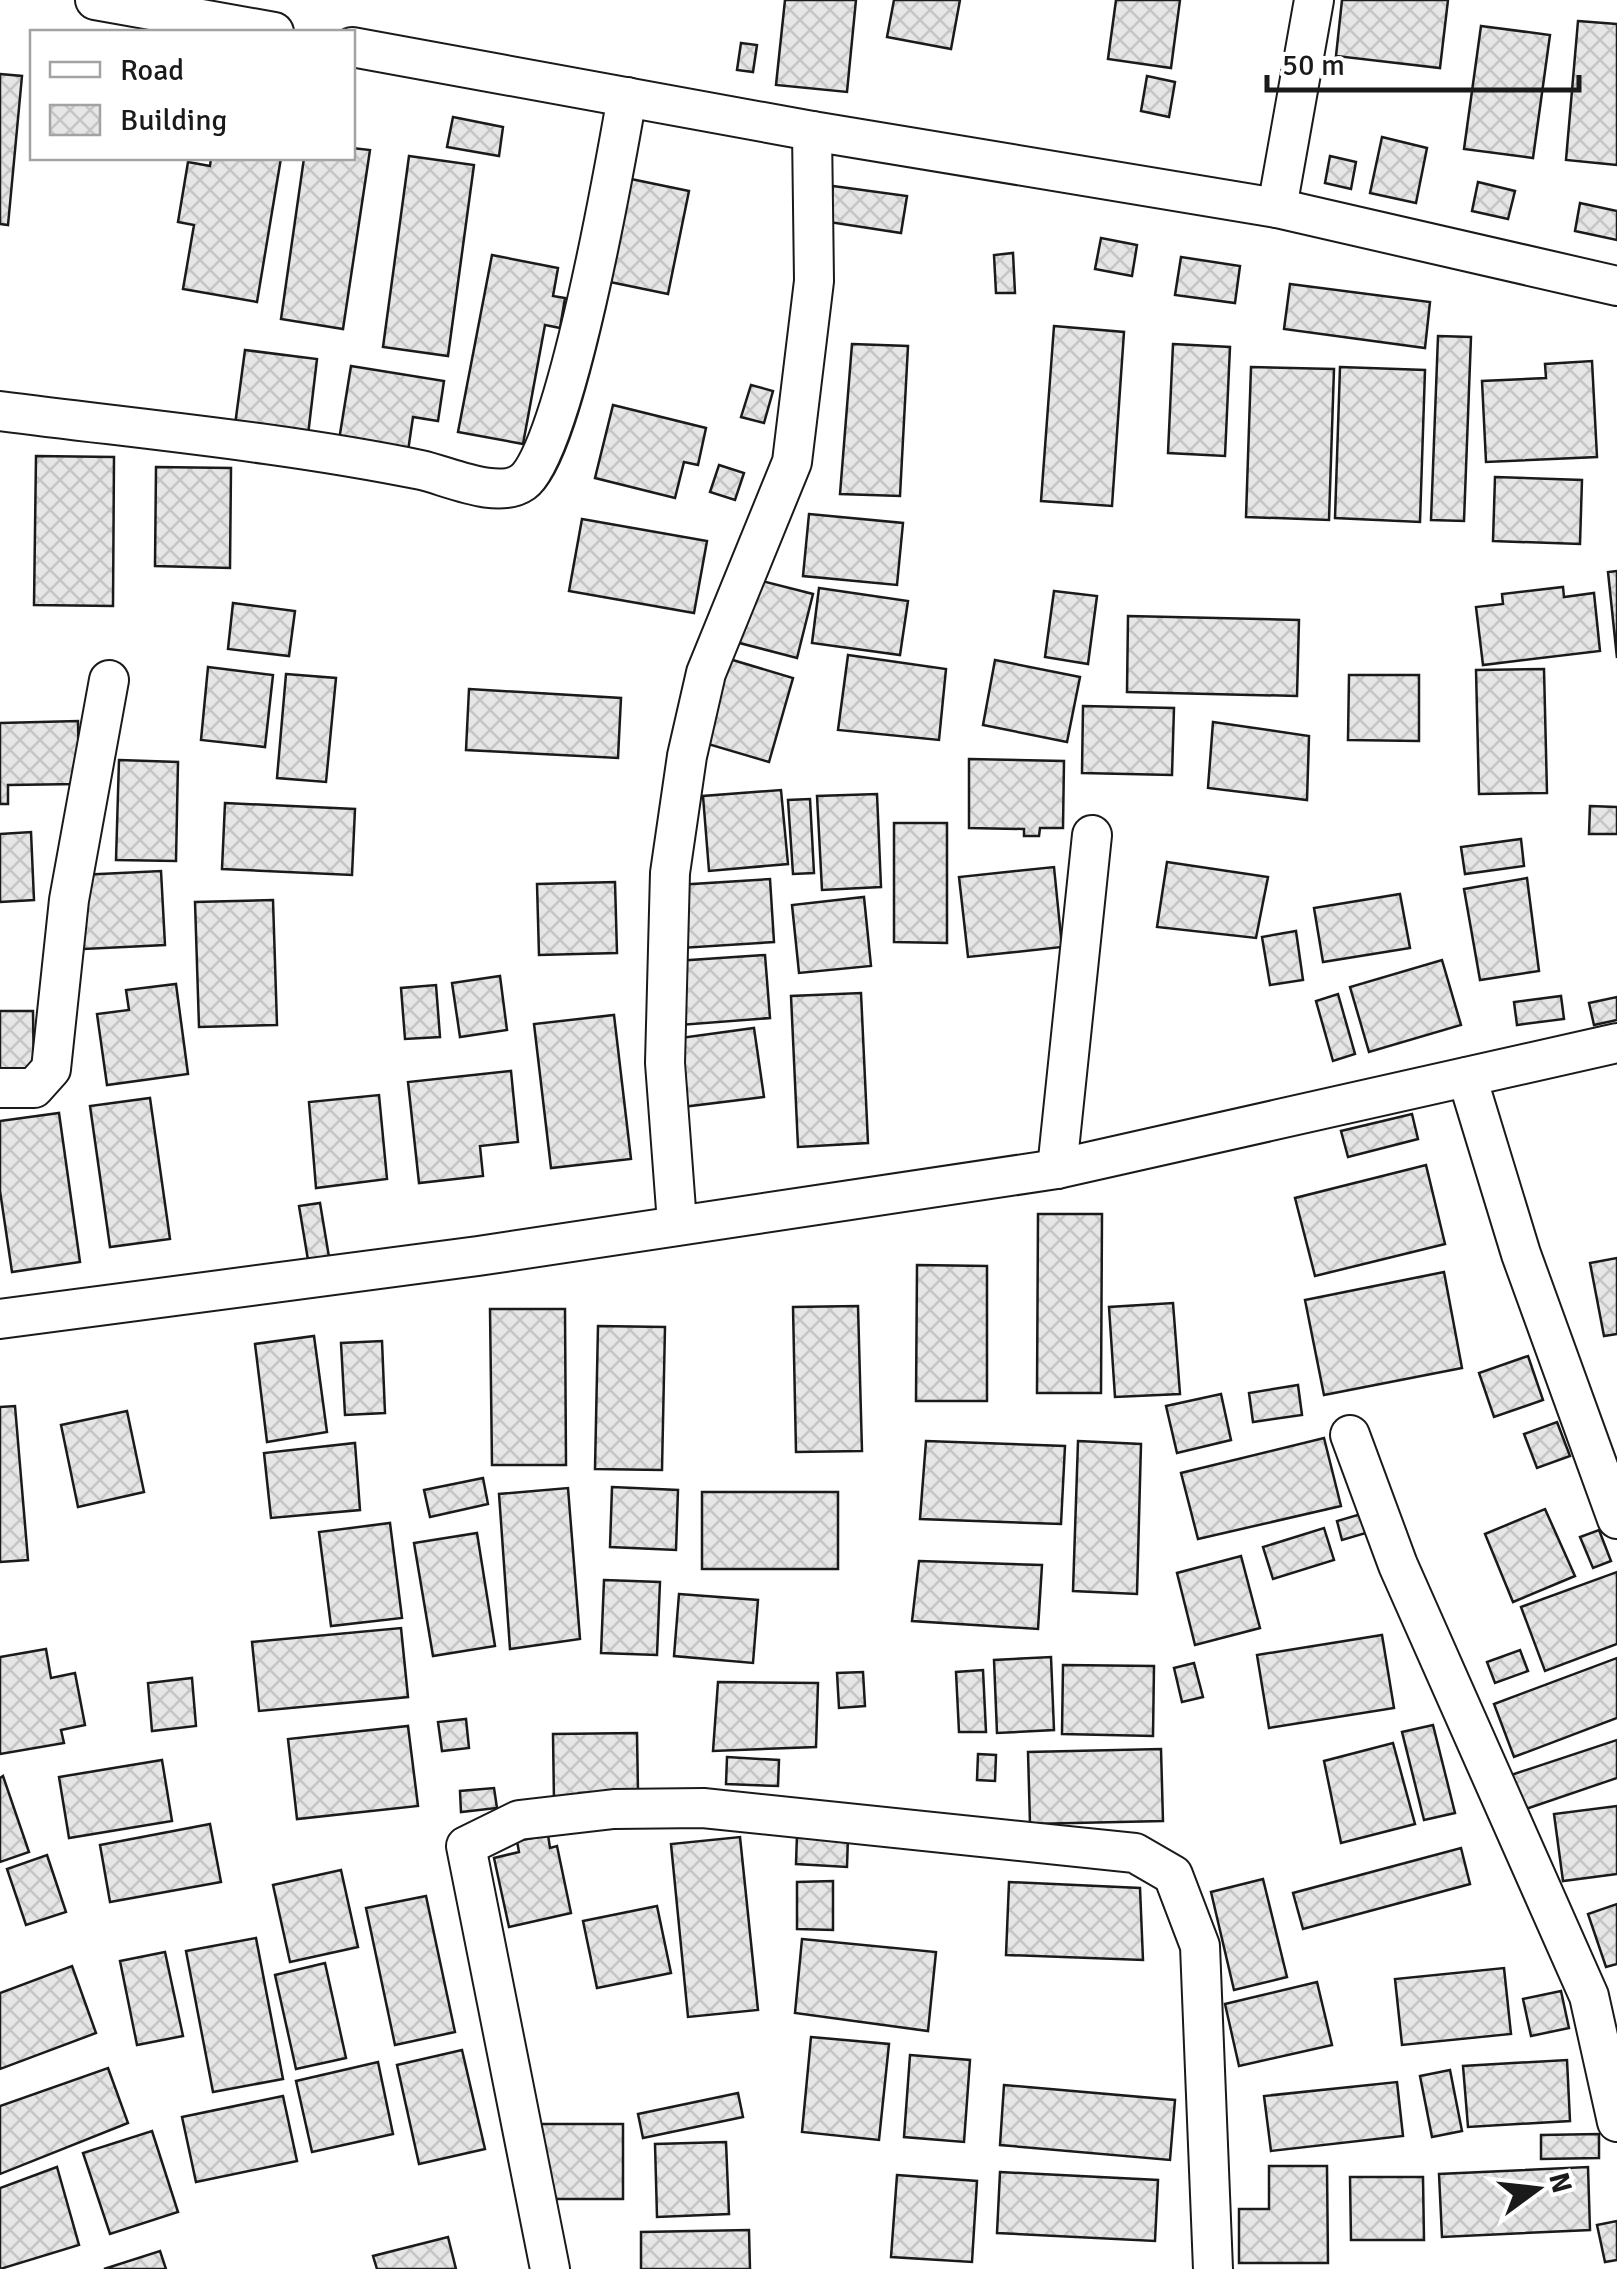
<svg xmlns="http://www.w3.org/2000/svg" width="1617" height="2269" font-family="Signika,sans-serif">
<defs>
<pattern id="building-cross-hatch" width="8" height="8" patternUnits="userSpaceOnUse" patternTransform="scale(2.5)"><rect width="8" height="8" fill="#e6e6e6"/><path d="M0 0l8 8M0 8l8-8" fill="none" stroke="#c5c5c5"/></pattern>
</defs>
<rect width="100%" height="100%" fill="#fff"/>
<g fill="url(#building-cross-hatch)" stroke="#1a1a1a" stroke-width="2.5">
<polygon points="785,0 856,0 847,92 776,85"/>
<polygon points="894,0 960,0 951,49 887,37"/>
<polygon points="1116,0 1180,0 1171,68 1108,59"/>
<polygon points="1342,0 1448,0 1440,68 1336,56"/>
<polygon points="1578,21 1617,24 1617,165 1566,160"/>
<polygon points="1481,26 1550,35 1533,158 1464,149"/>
<polygon points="741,43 757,45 753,72 737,70"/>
<polygon points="0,74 22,76 8,225 0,224"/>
<polygon points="1147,76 1175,82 1169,117 1141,111"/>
<polygon points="453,117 503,127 499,156 447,147"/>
<polygon points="1382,137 1427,148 1416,203 1370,193"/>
<polygon points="352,148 370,150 343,329 281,319 304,158 352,158"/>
<polygon points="409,156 474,165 448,356 383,347"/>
<polygon points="1330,156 1356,162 1351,189 1325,183"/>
<polygon points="211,158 281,158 257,302 183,289 194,225 178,222 188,162 210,166"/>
<polygon points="631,179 689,191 668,294 610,282"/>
<polygon points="1478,182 1515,191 1508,219 1472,211"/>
<polygon points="833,186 907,196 901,233 829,222"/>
<polygon points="1580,203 1617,211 1617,240 1575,231"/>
<polygon points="1101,238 1137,245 1132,276 1095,269"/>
<polygon points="1013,253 1015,293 996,293 994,255"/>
<polygon points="492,255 558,268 553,296 565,298 560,328 545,325 523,444 458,432"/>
<polygon points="1181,257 1240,266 1235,303 1175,295"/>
<polygon points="1290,284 1430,302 1425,348 1284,329"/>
<polygon points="1054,326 1124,332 1112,506 1041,501"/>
<polygon points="1438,336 1471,337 1464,521 1431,520"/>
<polygon points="852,344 908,346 900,496 840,494"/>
<polygon points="1173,344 1230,347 1225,456 1168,453"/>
<polygon points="245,350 317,359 308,435 235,425"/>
<polygon points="1592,361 1597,457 1486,462 1482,381 1546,378 1545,364"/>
<polygon points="351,366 444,381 438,421 413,417 408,451 339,440"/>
<polygon points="1251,367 1334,369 1329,520 1246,517"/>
<polygon points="1340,367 1425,370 1420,522 1335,518"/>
<polygon points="751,385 773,391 764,423 741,417"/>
<polygon points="613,405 706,428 698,465 684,462 675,498 595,478"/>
<polygon points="36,456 114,457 113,606 34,605"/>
<polygon points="719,465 744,473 735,500 710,492"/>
<polygon points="156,467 231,468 230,568 155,566"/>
<polygon points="1495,477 1582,480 1580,544 1493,541"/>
<polygon points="809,514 903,523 897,585 803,576"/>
<polygon points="582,519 707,541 694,613 569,591"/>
<polygon points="1617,571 1617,658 1608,572"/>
<polygon points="758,580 813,594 797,658 728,640 734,619 747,622"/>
<polygon points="1563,587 1564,597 1594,593 1600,651 1483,665 1476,607 1503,604 1502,594"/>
<polygon points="819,588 908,601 900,655 812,643"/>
<polygon points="1054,591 1097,596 1088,664 1045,657"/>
<polygon points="233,603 295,611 289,656 228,649"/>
<polygon points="1128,616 1299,620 1297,696 1127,692"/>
<polygon points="848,655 946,669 939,740 838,730"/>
<polygon points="726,658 793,678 769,762 701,742"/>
<polygon points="995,660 1080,677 1067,742 983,725"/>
<polygon points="208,667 273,675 265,747 201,740"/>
<polygon points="1544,669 1547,793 1479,794 1476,670"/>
<polygon points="286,674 336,678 326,782 277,778"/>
<polygon points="1349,675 1419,675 1419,741 1348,740"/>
<polygon points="469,689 621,698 618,758 466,750"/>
<polygon points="1083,706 1174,708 1172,775 1082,773"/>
<polygon points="78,721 79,784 8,785 8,804 0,804 0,723"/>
<polygon points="1213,722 1309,736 1307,800 1208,788"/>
<polygon points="969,759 1064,761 1063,828 1040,828 1039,836 1024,836 1024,829 969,828"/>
<polygon points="119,760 178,762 176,861 116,860"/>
<polygon points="781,790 788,864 709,871 703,796"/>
<polygon points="877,794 881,887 822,890 817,796"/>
<polygon points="810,799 814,873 793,874 788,800"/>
<polygon points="225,803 355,809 352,875 222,869"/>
<polygon points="1590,806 1617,807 1617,834 1589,834"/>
<polygon points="894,823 947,823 947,943 894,942"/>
<polygon points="31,832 34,900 0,902 0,834"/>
<polygon points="1521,839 1524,866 1465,874 1461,847"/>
<polygon points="1167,862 1268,877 1256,938 1157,927"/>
<polygon points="1054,867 1062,947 968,957 959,877"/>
<polygon points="161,871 165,945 84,949 80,875"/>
<polygon points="1527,878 1539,971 1480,980 1464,889"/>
<polygon points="770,879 774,942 681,948 677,885"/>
<polygon points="615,882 617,953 539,955 537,884"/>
<polygon points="1400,894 1410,948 1323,962 1314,908"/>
<polygon points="864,897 871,966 799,973 792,905"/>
<polygon points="273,900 277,1025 199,1027 195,902"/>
<polygon points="1296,931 1303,980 1270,985 1262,937"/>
<polygon points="765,955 770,1018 680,1025 676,961"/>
<polygon points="1442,960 1461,1025 1369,1052 1350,987"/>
<polygon points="500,976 507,1030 460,1037 452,983"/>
<polygon points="176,984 188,1074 107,1085 97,1014 129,1010 126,990"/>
<polygon points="436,985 440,1037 405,1039 401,988"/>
<polygon points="861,993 868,1143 798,1147 791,996"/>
<polygon points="1338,994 1355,1054 1333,1061 1316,1001"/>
<polygon points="1561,996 1564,1019 1517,1025 1514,1002"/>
<polygon points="1617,997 1617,1020 1594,1025 1589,1003"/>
<polygon points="0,1011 33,1011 34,1079 0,1079"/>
<polygon points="614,1015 631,1159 551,1168 534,1024"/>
<polygon points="754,1028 764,1097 682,1107 673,1039"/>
<polygon points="511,1071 518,1142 480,1146 483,1176 419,1183 408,1082"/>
<polygon points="379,1095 387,1179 316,1188 309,1102"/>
<polygon points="150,1098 170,1239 110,1247 90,1106"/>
<polygon points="59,1113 80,1262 12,1272 0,1191 0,1121"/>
<polygon points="1412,1114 1418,1139 1348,1157 1341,1131"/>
<polygon points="1426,1165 1445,1244 1315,1276 1295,1198"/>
<polygon points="320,1203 331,1269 310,1272 299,1206"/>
<polygon points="1038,1214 1102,1214 1101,1393 1037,1393"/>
<polygon points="1617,1258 1617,1334 1604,1336 1590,1263"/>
<polygon points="917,1265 987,1266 987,1401 916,1401"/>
<polygon points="1444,1272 1462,1368 1324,1395 1305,1300"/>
<polygon points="1173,1303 1180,1394 1115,1397 1109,1307"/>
<polygon points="858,1306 862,1451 796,1452 793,1307"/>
<polygon points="490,1309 565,1309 566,1465 492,1465"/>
<polygon points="598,1326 665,1327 662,1470 595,1469"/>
<polygon points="314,1336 327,1432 267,1442 255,1344"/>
<polygon points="382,1341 385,1413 345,1415 341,1343"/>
<polygon points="1528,1356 1543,1400 1494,1417 1479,1373"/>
<polygon points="1298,1385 1302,1415 1253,1422 1249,1393"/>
<polygon points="1221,1394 1231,1440 1177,1453 1166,1406"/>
<polygon points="15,1406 28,1560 0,1562 0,1407"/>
<polygon points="127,1411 144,1492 78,1507 61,1425"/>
<polygon points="1557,1422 1570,1456 1537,1468 1524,1434"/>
<polygon points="1324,1438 1341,1506 1198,1539 1181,1473"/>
<polygon points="926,1441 1065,1446 1061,1524 920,1519"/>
<polygon points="1078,1441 1141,1444 1137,1594 1073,1591"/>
<polygon points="355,1443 360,1510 271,1518 264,1453"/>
<polygon points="483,1478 488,1504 430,1517 424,1490"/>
<polygon points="612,1487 678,1490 676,1550 610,1547"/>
<polygon points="568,1488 580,1639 510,1649 499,1494"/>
<rect x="702" y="1492" width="136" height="77"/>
<polygon points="1545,1509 1575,1576 1513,1602 1485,1534"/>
<polygon points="1361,1514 1366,1533 1342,1540 1337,1521"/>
<polygon points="390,1523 402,1618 331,1626 319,1532"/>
<polygon points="1324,1528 1334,1560 1273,1579 1263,1547"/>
<polygon points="1599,1530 1611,1561 1593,1568 1580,1537"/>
<polygon points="477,1533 495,1646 433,1656 414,1543"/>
<polygon points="1241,1556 1260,1628 1195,1645 1177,1573"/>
<polygon points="919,1561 1042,1565 1038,1629 912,1621"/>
<polygon points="1617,1572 1617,1644 1545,1671 1521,1607"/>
<polygon points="604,1580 660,1582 657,1655 601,1653"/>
<polygon points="679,1594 758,1600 753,1663 674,1656"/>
<polygon points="401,1628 408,1697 259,1711 252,1642"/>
<polygon points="1382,1635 1394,1708 1269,1728 1257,1655"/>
<polygon points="46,1649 51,1678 75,1673 85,1725 61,1730 64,1743 0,1754 0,1657"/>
<polygon points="1520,1650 1528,1671 1495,1683 1487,1662"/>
<polygon points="1051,1657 1054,1730 997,1733 994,1660"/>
<polygon points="1617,1658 1617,1718 1514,1757 1494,1704"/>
<polygon points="1194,1663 1203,1697 1182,1702 1174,1668"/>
<polygon points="1063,1665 1154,1666 1153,1736 1062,1734"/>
<polygon points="983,1670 986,1732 959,1732 956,1672"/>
<polygon points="863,1672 865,1706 839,1708 837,1673"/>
<polygon points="192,1678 196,1726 152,1731 148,1683"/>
<polygon points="718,1682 818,1683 816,1747 713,1751"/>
<polygon points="466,1719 469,1748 442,1751 438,1722"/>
<polygon points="1433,1725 1455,1813 1424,1820 1402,1732"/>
<polygon points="408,1726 418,1806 297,1819 288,1739"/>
<polygon points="637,1733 638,1792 579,1793 579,1803 554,1804 553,1734"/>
<polygon points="1617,1740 1617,1778 1523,1810 1511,1775"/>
<polygon points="1393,1743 1415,1824 1341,1843 1324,1761"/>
<polygon points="1161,1749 1163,1821 1030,1824 1028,1752"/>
<polygon points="978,1754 996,1755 995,1781 977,1780"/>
<polygon points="727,1757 779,1760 778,1786 726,1784"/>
<polygon points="162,1760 172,1821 69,1838 59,1777"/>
<polygon points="3,1776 29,1852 0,1862 0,1778"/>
<polygon points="494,1788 497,1808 461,1812 460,1791"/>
<polygon points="1617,1806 1617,1874 1563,1881 1554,1814"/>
<polygon points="210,1824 221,1882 110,1902 100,1845"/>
<polygon points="797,1834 848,1837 847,1867 796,1864"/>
<polygon points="548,1835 550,1848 557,1846 571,1913 509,1927 494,1858 519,1852 517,1841"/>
<polygon points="740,1837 758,2010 688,2017 671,1844"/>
<polygon points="1461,1848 1470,1884 1303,1929 1293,1893"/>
<polygon points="47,1855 66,1912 26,1925 7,1869"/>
<polygon points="341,1870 358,1947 290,1962 273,1885"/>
<polygon points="1263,1879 1287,1977 1234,1990 1211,1892"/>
<polygon points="833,1881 833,1930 797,1929 797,1882"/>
<polygon points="1009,1882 1140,1888 1143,1960 1006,1955"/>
<polygon points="426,1896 455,2032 395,2045 366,1908"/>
<polygon points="1617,1904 1617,1964 1606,1967 1588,1914"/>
<polygon points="657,1906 671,1973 597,1988 583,1921"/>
<polygon points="256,1938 283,2079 213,2092 186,1951"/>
<polygon points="802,1939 936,1952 928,2031 795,2013"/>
<polygon points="165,1952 183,2036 137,2045 120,1961"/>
<polygon points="325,1963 346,2058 296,2069 275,1975"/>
<polygon points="72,1966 96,2033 0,2069 0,1993"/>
<polygon points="1504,1968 1511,2034 1402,2045 1395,1979"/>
<polygon points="1317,1982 1332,2045 1239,2066 1225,2004"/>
<polygon points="1561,1991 1569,2028 1531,2036 1523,1999"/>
<polygon points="811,2037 889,2044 879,2140 802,2132"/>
<polygon points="462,2050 485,2149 419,2164 397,2065"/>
<polygon points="910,2055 970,2060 964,2142 904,2137"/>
<polygon points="1567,2060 1570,2121 1468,2127 1463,2066"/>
<polygon points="378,2062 393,2134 312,2152 296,2081"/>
<polygon points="108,2068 128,2123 0,2174 0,2106"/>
<polygon points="1450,2070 1462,2131 1432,2137 1420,2076"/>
<polygon points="1397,2082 1403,2136 1271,2151 1264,2096"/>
<polygon points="1004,2085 1175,2100 1170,2160 1000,2145"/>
<polygon points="738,2093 743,2117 643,2138 638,2114"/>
<polygon points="283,2096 297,2161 196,2182 182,2117"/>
<rect x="540" y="2124" width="83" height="75"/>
<polygon points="152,2131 178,2212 110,2234 83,2153"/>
<polygon points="1599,2134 1599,2158 1541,2159 1541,2135"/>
<polygon points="726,2142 729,2214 657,2217 655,2144"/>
<polygon points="1269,2166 1327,2166 1328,2263 1239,2263 1239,2209 1269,2209"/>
<polygon points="57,2167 79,2245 0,2269 0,2188"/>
<polygon points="1588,2167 1590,2230 1442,2237 1439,2174"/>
<polygon points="1000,2172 1158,2180 1155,2241 997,2233"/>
<polygon points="897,2175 977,2181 972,2262 891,2257"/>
<polygon points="1350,2177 1423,2177 1424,2240 1351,2240"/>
<polygon points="1617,2221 1617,2260 1605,2262 1597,2225"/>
<polygon points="749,2230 750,2269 641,2269 641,2232"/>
<polygon points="448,2237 456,2269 377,2269 373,2256"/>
<polygon points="160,2251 166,2269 104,2269"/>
</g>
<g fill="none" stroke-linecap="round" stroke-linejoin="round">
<defs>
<g id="street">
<polyline points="95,0 274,32"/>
<polyline points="352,47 812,131 1277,208 1617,286"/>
<polyline points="1277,208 1314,0"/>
<path d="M0 411C139 429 283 442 421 470 448 476 498 500 523 482 565 453 616 160 627 97"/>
<polyline points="1467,1077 1521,1254 1617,1519"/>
<polyline points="0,1088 34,1088 51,1069 69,900 109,680"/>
<polyline points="1057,1169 1092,835"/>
<polyline points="677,1223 665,1063 670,873 687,756 706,673 792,462 814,281 812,131"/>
<polyline points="0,1319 478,1256 1057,1169 1617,1043"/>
<polyline points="1350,1435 1398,1565 1589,1996 1617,2122"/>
<polyline points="550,2269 466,1846 519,1820 614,1809 703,1808 1135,1853 1173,1875 1200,1946 1213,2269"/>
</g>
</defs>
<use href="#street" stroke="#1a1a1a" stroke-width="42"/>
<use href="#street" stroke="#fff" stroke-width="38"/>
</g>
<rect x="30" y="30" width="325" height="130" fill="#ffffff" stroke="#a3a3a3" stroke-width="2.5"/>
<rect x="50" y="62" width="50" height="15" fill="#ffffff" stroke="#a3a3a3" stroke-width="2.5"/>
<text x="120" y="80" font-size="30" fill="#1a1a1a">Road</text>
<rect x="50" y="105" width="50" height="30" fill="url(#building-cross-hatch)" stroke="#a3a3a3" stroke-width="2.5"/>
<text x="120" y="130" font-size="30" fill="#1a1a1a">Building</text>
<g transform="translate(1537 2189) rotate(75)" stroke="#ffffff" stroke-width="8" paint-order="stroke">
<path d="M0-8L18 38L0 25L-18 38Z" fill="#1a1a1a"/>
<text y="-15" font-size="28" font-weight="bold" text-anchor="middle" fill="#1a1a1a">N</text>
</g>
<path d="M1267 75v15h312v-15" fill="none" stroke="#1a1a1a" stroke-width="5"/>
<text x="1282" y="75" font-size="30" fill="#1a1a1a" stroke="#ffffff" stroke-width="8" paint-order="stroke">50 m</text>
</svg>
